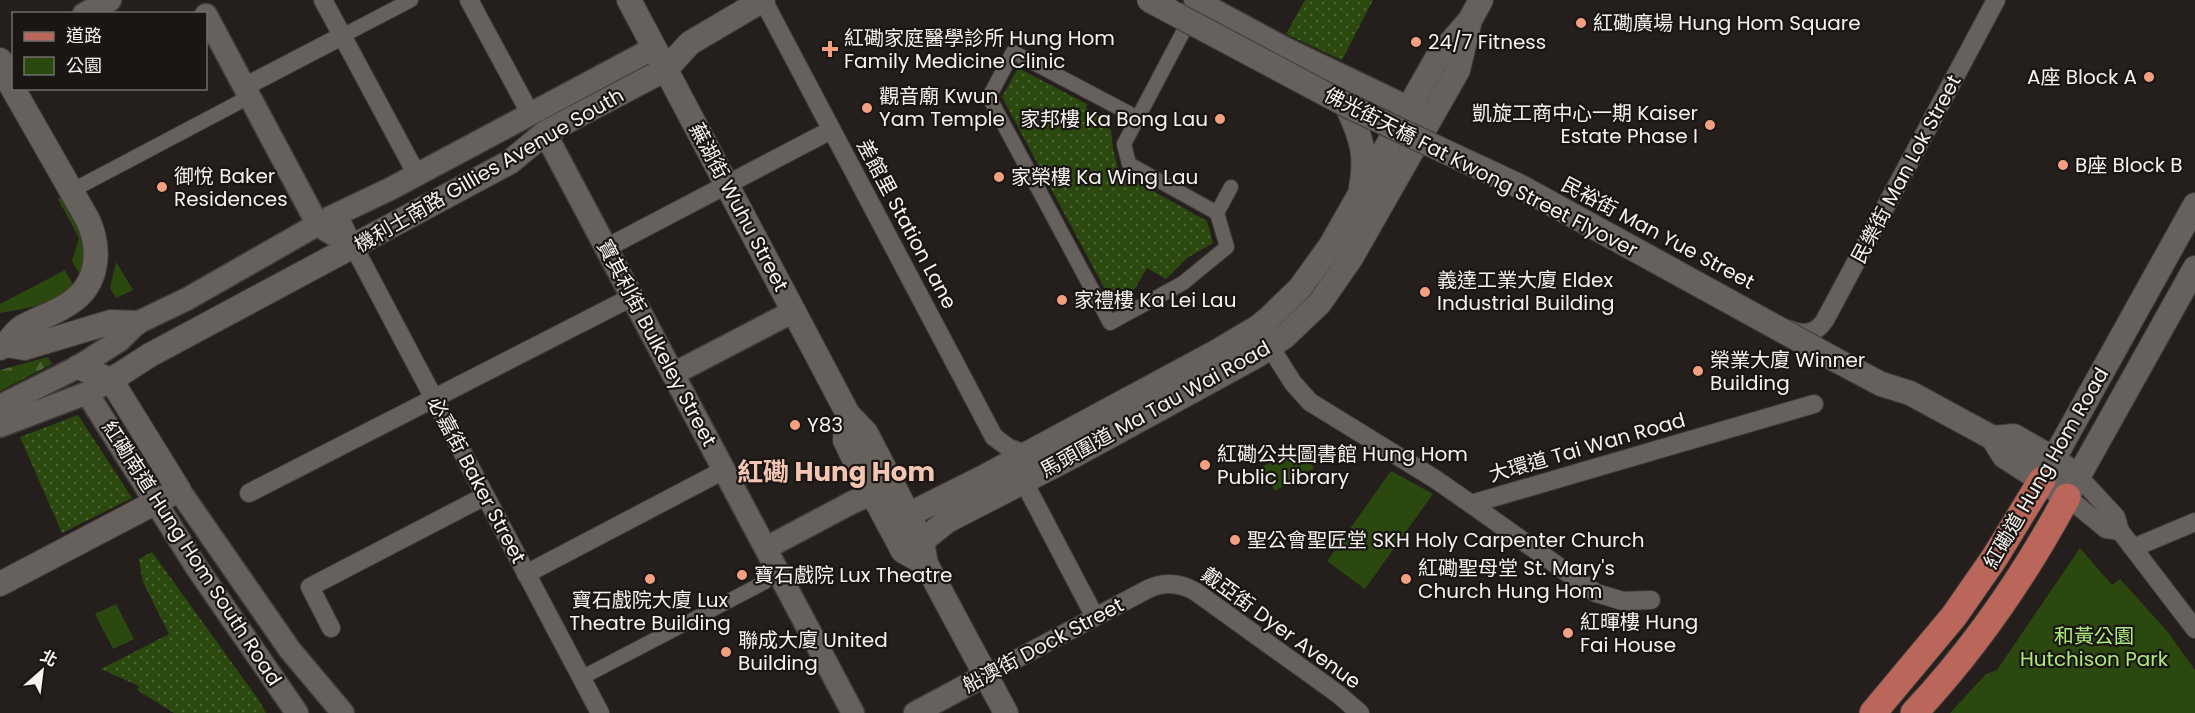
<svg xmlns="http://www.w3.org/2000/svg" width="2195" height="713" font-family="Poppins,'Noto Sans TC',sans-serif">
<defs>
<pattern id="forest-firs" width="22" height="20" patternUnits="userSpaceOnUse" patternTransform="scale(1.5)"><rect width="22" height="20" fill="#2b490f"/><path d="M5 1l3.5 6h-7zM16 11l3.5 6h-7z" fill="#4a6432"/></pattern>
<pattern id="garden-dots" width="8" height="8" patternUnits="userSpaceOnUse" patternTransform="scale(1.5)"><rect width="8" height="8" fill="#2b490f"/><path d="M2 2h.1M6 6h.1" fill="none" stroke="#4a6432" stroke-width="1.8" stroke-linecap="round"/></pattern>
</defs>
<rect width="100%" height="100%" fill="#241f1c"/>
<g fill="#2b490f">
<path d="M61 197C77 224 91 243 80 275L72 261 79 238 58 199Z"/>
<polygon points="116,262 133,290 116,298 110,288"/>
<path d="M65 270 73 285C54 306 27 308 0 313V304Z"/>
<polygon points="1301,444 1314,468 1275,491 1262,467"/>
<polygon points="1391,471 1433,494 1365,589 1327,561"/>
<polygon points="2080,548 2112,585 2120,579 2167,631 2195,670 2195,713 1950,713 1986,674 1997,670"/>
<polygon points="116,604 134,639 113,649 95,614"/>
</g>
<polygon fill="url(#forest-firs)" points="48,357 52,364 0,391 0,370"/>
<g fill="url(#garden-dots)">
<polygon points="1305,0 1373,0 1342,60 1286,34"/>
<polygon points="1018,68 1087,104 1086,108 1098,115 1111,130 1113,149 1119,172 1207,221 1213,243 1187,258 1166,279 1147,268 1131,295 1107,293 1002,97"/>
<polygon points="78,415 132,498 62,533 20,437"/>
<polygon points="152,552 258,699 266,713 174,713 137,690 139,686 101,669 169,634 143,582 139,559"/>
</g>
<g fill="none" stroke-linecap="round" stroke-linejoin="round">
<defs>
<g id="pedestrian">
<polyline points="342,36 411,0"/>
<polyline points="1138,118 1013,52 989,97 1110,323 1183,283 1227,247 1217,213 1129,164 1124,144 1191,17"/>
<polyline points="71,191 249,97"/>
<polyline points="1217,213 1231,187"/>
<polyline points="581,678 765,582"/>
</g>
<g id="minor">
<polyline points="323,0 417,175"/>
<polyline points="469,0 531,115"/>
<polyline points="763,0 994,437 1009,448 1026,454"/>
<polyline points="244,87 342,36"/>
<polyline points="338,214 354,247 600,713"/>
<polyline points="606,248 831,130"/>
<path d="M1788 329C1803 336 1816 334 1825 320L1996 0"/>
<polyline points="1264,337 1293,383 1310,402 1435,479 1471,504 1814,404"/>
<polyline points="2079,477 2116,517 2120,531 2195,629"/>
<polyline points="1024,482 1095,617"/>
<polyline points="249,493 632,297"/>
<polyline points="2067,497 2106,529 2120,531"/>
<polyline points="1471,504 1596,593 1623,601 1651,600"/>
<polyline points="2133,548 2195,522"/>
<polyline points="526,574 724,470"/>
<polyline points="331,628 310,587 485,496"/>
<path d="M986 675 1148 589C1165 581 1181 583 1196 592L1338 694 1360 713"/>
</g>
<g id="tertiary">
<polyline points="1195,0 1286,49 1424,115"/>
<polyline points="84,14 110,0"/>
<polyline points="206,15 318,225 354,247"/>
<polyline points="545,133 853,713"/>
<polyline points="673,374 794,311"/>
<polyline points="87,393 197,568 297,713"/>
<polyline points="0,406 78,367 120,340 137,323 187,299 329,218 390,189 654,48"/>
<polyline points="0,426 87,393 99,387"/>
<polyline points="179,490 290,650 343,713"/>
<polyline points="766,548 853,502 872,494"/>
<polyline points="915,713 986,675"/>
</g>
<g id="secondary">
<polyline points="629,0 848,414 866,433 922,541 926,564 1006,713"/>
<path d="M0 60 4 73 88 220C101 249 99 284 70 303 56 313 39 318 24 326 14 331 10 343 0 348"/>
<path d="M1349 111C1362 139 1367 157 1361 188"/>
<polyline points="6,345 24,348 111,322 137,323"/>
<polyline points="1834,359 1881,384 1910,393 1993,438 2004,456 2067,497 2195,268"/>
<polyline points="78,367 111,380"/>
<polyline points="111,380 150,355 510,162 545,133 666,69 690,43 763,0"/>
<polyline points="848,414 845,440 856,463 903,551 926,564"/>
<polyline points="1993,438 2014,436 2054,459 2066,468"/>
<polyline points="2042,480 2195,205"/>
<polyline points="908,515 982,478 1216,352 1258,327 1269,318 1300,288 1331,245 1437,58 1470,20 1481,0"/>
<polyline points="922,541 947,521 1075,455 1258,355 1284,337 1307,315 1319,304 1351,258 1458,70 1469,24"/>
<polyline points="0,584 179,490 111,380"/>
</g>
<g id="primary">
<polyline points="1873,713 1954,616 1995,557 2042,480"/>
<path d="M1914 713C1974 649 2025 575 2067 497"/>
</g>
</defs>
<use href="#pedestrian" stroke="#403c3a" stroke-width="16"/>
<use href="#minor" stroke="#403c3a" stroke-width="20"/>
<use href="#tertiary" stroke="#403c3a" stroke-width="25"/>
<use href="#secondary" stroke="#403c3a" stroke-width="26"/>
<use href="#primary" stroke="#403c3a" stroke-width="29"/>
<use href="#pedestrian" stroke="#66615d" stroke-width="14"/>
<use href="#minor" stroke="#66615d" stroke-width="18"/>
<use href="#tertiary" stroke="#66615d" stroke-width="22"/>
<use href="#secondary" stroke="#66615d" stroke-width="24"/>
<use href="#primary" stroke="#ba665a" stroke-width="27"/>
<defs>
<polyline id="secondary-bridge" points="1149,0 1350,107 1521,187 1834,359"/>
</defs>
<use href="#secondary-bridge" stroke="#403c3a" stroke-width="26" stroke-linecap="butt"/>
<use href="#secondary-bridge" stroke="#66615d" stroke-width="24"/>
</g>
<g fill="#f3a082" stroke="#1a1613" stroke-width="2">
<circle cx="1581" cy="23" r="6"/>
<circle cx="1416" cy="42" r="6"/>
<path d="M827 40h6v6h6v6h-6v6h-6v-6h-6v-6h6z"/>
<circle cx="2149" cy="77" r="6"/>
<circle cx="867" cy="108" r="6"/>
<circle cx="1220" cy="119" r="6"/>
<circle cx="1710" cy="125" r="6"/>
<circle cx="2063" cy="165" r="6"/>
<circle cx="999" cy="177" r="6"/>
<circle cx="162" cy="187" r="6"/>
<circle cx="1425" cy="292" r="6"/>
<circle cx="1062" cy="300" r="6"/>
<circle cx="1698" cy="371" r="6"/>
<circle cx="795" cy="425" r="6"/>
<circle cx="1205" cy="465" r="6"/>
<circle cx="1235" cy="540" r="6"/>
<circle cx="742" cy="575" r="6"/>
<circle cx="650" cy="579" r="6"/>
<circle cx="1406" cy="579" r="6"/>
<circle cx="1568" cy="633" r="6"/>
<circle cx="726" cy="652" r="6"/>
</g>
<g text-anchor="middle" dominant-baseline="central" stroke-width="4.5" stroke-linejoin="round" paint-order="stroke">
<g font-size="20" fill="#f5f2f0" stroke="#1a1613" text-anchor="start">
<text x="1593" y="23">紅磡廣場 Hung Hom Square</text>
<text x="844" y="38">紅磡家庭醫學診所 Hung Hom<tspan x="844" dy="23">Family Medicine Clinic</tspan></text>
<text x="1428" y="42">24/7 Fitness</text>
<text x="2137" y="77" text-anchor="end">A座 Block A</text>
<text x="879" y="96">觀音廟 Kwun<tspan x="879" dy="23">Yam Temple</tspan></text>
<text x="1698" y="113" text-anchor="end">凱旋工商中心一期 Kaiser<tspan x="1698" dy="23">Estate Phase I</tspan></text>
<text x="1208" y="119" text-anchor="end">家邦樓 Ka Bong Lau</text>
<text x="2075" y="165">B座 Block B</text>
<text x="174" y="176">御悅 Baker<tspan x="174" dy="23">Residences</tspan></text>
<text x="1011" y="177">家榮樓 Ka Wing Lau</text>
<text x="1437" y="280">義達工業大廈 Eldex<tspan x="1437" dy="23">Industrial Building</tspan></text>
<text x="1074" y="300">家禮樓 Ka Lei Lau</text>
<text x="1710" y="360">榮業大廈 Winner<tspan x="1710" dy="23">Building</tspan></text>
<text x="807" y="425">Y83</text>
<text x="1217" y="454">紅磡公共圖書館 Hung Hom<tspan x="1217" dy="23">Public Library</tspan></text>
<text x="1247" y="540">聖公會聖匠堂 SKH Holy Carpenter Church</text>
<text x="1418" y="568">紅磡聖母堂 St. Mary's<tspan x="1418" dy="23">Church Hung Hom</tspan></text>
<text x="754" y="575">寶石戲院 Lux Theatre</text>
<text x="650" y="600" text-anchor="middle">寶石戲院大廈 Lux<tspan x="650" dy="23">Theatre Building</tspan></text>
<text x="1580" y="622">紅暉樓 Hung<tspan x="1580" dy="23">Fai House</tspan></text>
<text x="738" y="640">聯成大廈 United<tspan x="738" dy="23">Building</tspan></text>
</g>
<g font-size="20" fill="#f5f2f0" stroke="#1a1613">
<text transform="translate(1906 169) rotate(-62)">民樂街 Man Lok Street</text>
<text transform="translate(489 170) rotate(-30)">機利士南路 Gillies Avenue South</text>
<text transform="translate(1481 172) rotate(27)">佛光街天橋 Fat Kwong Street Flyover</text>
<text transform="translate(739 207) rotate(62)">蕪湖街 Wuhu Street</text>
<text transform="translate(907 224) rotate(62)">差館里 Station Lane</text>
<text transform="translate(1658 233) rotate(28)">民裕街 Man Yue Street</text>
<text transform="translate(657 343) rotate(62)">寶其利街 Bulkeley Street</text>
<text transform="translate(1155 409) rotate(-29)">馬頭圍道 Ma Tau Wai Road</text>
<text transform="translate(1587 447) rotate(-16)">大環道 Tai Wan Road</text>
<text transform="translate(2046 468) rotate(-60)">紅磡道 Hung Hom Road</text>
<text transform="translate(477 480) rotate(62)">必嘉街 Baker Street</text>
<text transform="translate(192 553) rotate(57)">紅磡南道 Hung Hom South Road</text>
<text transform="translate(1281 628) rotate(36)">戴亞街 Dyer Avenue</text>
<text transform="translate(1043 645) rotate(-28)">船澳街 Dock Street</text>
</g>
<g font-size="20" fill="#acea7d" stroke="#1a1613">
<text x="2094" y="636">和黃公園<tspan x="2094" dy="23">Hutchison Park</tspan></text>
</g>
<g font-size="26" font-weight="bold" fill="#f5c5b3" stroke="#1a1613">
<text x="836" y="472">紅磡 Hung Hom</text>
</g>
</g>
<rect x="12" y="12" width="195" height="78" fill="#1a1613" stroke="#726e6b" stroke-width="1.5"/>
<rect x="24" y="32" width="30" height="9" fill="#ba665a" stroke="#726e6b" stroke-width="1.5"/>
<text x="66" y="42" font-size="18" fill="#f5f2f0">道路</text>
<rect x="24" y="57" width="30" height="18" fill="#2b490f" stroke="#726e6b" stroke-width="1.5"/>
<text x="66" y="72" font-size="18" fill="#f5f2f0">公園</text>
<g transform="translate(42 671) rotate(28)" stroke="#1a1613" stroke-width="4.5" paint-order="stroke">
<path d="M0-4.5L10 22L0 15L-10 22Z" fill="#f5f2f0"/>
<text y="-9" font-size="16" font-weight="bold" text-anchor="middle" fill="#f5f2f0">北</text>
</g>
</svg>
